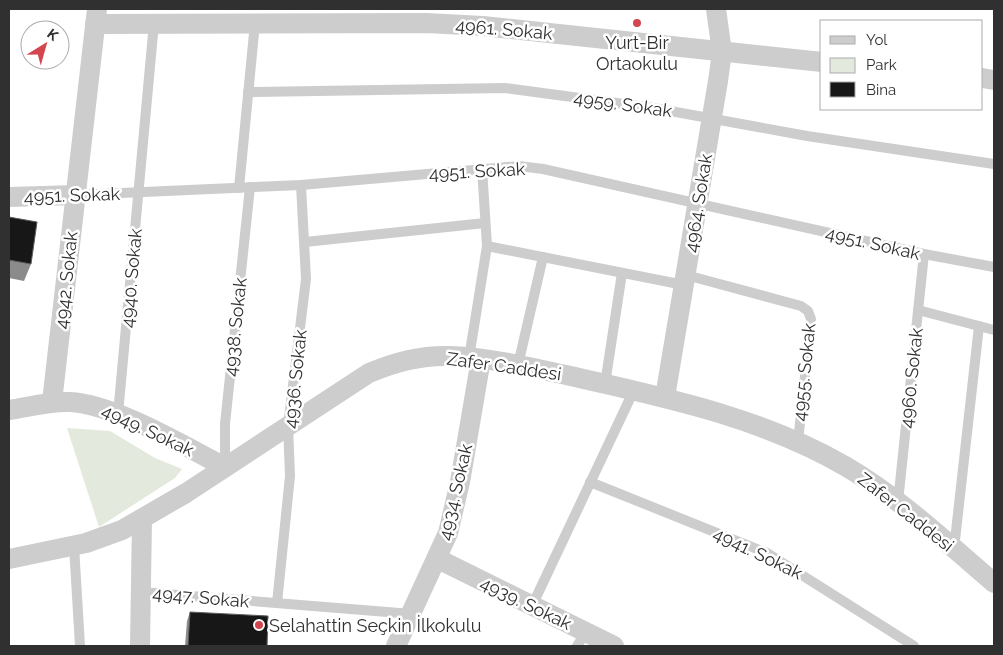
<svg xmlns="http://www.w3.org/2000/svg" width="1003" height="655" font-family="Raleway,sans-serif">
<rect width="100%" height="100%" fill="#fff"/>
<polygon fill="#e3e9dd" points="67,428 110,431 155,458 182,469 175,478 99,527"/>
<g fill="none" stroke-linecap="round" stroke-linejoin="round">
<g stroke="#cdcdcd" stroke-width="10">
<polyline points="248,92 505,88 654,108 807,136 994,164"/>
<polyline points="239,188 255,23"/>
<polyline points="76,195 301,185 519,166 543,169 924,254 994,267"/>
<polyline points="305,242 485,223"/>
<polyline points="487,246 684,285"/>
<polyline points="686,275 801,306 808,311 811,319 798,442"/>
<polyline points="918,310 994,330"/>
<polyline points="469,358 487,246 482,168"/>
<polyline points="518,365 543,257"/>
<polyline points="605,384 622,273"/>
<polyline points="118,414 154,23"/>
<polyline points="225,467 225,424 250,187"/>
<polyline points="590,482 767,553 914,646"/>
<polyline points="898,502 924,254"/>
<polyline points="74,546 80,646"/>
<polyline points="954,549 979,326"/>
<polyline points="141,592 412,614"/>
<polyline points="277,603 290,476 288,426 306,279 301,185"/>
<polyline points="532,606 634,390"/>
<polyline points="577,646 586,632"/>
</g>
<g stroke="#cdcdcd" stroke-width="20">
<polyline points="95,24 426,23 483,26 822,62"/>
<polyline points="982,78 994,80"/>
<polyline points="9,197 76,195"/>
<polyline points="665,397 718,81 722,52 716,9"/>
<polyline points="52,402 97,9"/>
<path d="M9 410C29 407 49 401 70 402 114 404 184 446 225 467"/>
<path d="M9 559 86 543 122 530 186 493 369 373C396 362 421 355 450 356 496 358 543 370 588 380 677 400 765 420 845 466 900 498 946 542 994 583"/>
<polyline points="438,559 614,646"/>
<polyline points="140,646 142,519"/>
<polyline points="396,646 448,533 460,482 481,359"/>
</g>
</g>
<g fill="#8b8b8b">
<polygon points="9,217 31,264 24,281 9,278"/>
<polygon points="190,612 267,646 185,646 187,621"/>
</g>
<g fill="#171717" stroke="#5d5d5d">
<polygon points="9,217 37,222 31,264 9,260"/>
<polygon points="190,612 268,616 267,646 188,646"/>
</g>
<g fill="#d4464e" stroke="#fff" stroke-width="2">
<circle cx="637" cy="23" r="5"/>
<circle cx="259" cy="625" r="5"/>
</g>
<g text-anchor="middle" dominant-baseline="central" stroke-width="5" stroke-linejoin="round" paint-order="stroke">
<g font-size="18" fill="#303030" stroke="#fff">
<text transform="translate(504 29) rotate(5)">4961. Sokak</text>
<text transform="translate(623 104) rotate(8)">4959. Sokak</text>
<text transform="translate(477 171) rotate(-3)">4951. Sokak</text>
<text transform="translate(72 195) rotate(-2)">4951. Sokak</text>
<text transform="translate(698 203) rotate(-81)">4964. Sokak</text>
<text transform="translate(873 243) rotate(13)">4951. Sokak</text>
<text transform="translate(131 278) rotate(-85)">4940. Sokak</text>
<text transform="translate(66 280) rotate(-84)">4942. Sokak</text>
<text transform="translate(235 327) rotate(-84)">4938. Sokak</text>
<text transform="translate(504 366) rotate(8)">Zafer Caddesi</text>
<text transform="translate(804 372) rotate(-84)">4955. Sokak</text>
<text transform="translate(911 378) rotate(-84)">4960. Sokak</text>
<text transform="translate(295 379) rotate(-84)">4936. Sokak</text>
<text transform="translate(148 430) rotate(25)">4949. Sokak</text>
<text transform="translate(455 492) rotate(-77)">4934. Sokak</text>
<text transform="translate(906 512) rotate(38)">Zafer Caddesi</text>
<text transform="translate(758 553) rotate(26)">4941. Sokak</text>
<text transform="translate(201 597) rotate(5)">4947. Sokak</text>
<text transform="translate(526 603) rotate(26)">4939. Sokak</text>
</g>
<g font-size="18" fill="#303030" stroke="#fff">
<text x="637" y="42">Yurt-Bir<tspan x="637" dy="21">Ortaokulu</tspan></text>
<text x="269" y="625" text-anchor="start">Selahattin Seçkin İlkokulu</text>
</g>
</g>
<rect width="1003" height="655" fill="none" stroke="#303030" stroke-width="20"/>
<rect x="820" y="20" width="162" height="90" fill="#ffffff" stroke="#acacac"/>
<rect x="830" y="36" width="25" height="8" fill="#cdcdcd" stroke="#acacac"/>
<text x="866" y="45" font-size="15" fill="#303030">Yol</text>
<rect x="830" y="58" width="25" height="15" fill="#e3e9dd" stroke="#acacac"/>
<text x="866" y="70" font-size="15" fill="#303030">Park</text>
<rect x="830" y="82" width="25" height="15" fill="#171717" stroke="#acacac"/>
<text x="866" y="95" font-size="15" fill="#303030">Bina</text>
<g transform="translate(45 45) rotate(37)"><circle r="24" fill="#ffffff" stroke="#acacac"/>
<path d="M0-4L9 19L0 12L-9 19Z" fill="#d4464e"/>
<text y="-8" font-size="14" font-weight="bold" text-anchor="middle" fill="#303030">K</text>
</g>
</svg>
